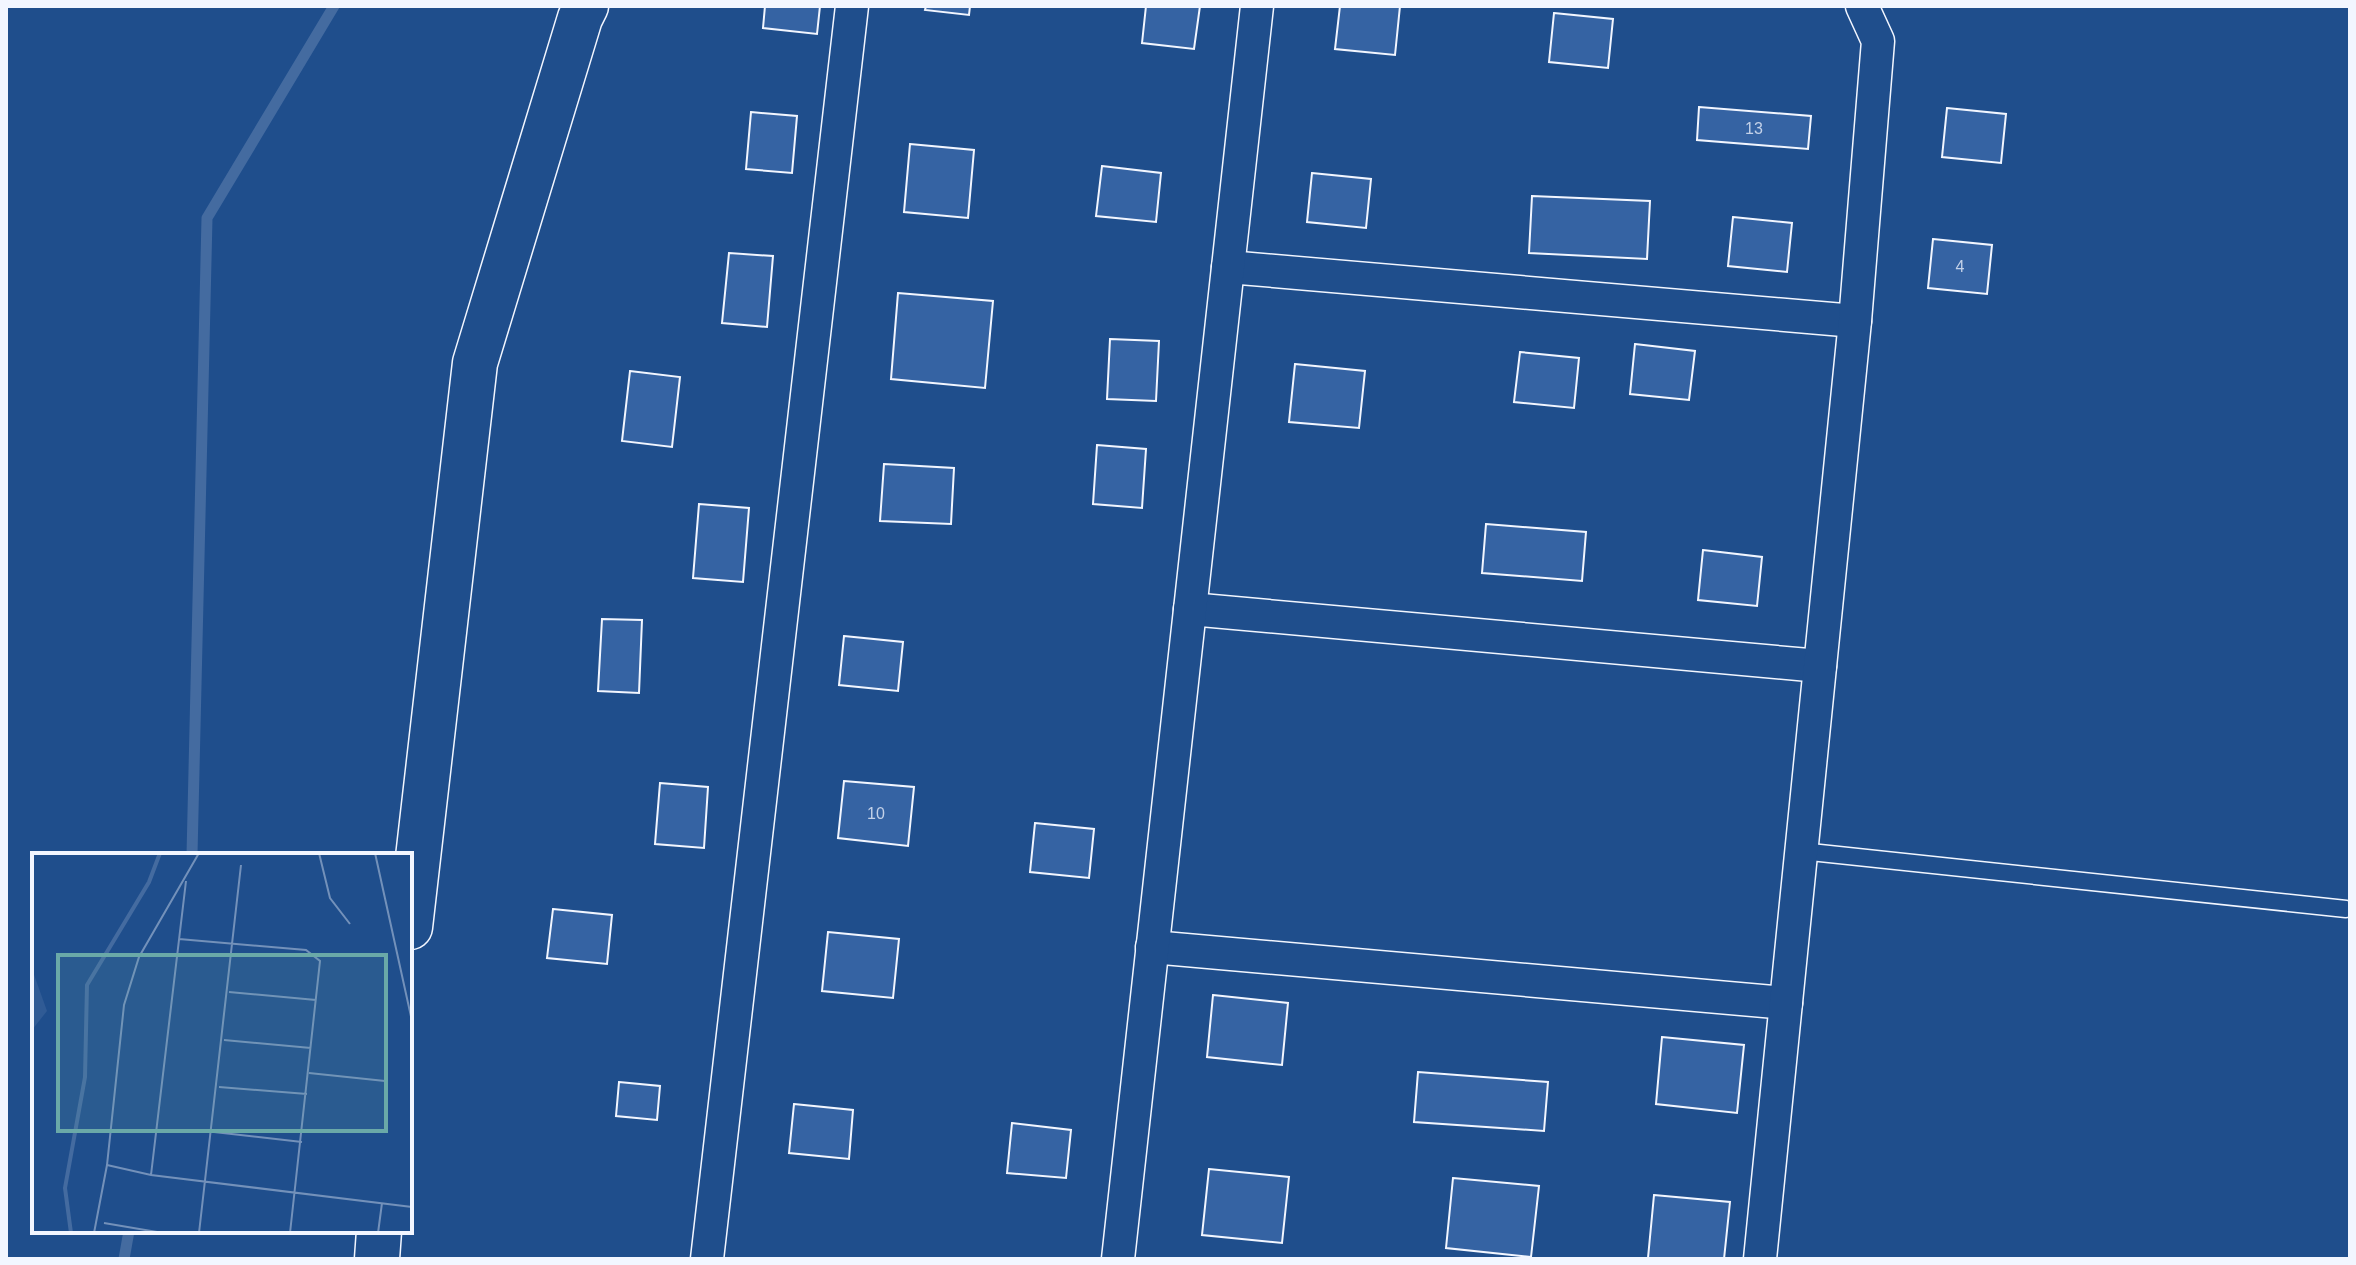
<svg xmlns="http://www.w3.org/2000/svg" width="2356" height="1265" font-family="Helvetica,sans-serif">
<rect width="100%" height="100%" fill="#1f4e8c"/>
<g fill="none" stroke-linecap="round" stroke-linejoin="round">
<g stroke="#446ba0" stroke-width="11">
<polyline points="192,855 207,218 334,6"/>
<polyline points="124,1259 129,1231"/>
</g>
</g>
<g fill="#3563a3" stroke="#f2f6ff" stroke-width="2">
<polygon points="765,6 820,6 817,34 763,28"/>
<polygon points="926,6 970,6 969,15 925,10"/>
<polygon points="1146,6 1200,6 1194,49 1142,43"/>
<polygon points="1340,6 1400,6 1395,55 1335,49"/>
<polygon points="1554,13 1613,19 1608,68 1549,62"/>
<polygon points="1699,107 1811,116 1808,149 1697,140"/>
<polygon points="1947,108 2006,114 2001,163 1942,157"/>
<polygon points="751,112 797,116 792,173 746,169"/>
<polygon points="910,144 974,150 968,218 904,212"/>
<polygon points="1102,166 1161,173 1156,222 1096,216"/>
<polygon points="1312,173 1371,179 1366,228 1307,222"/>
<polygon points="1532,196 1650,201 1647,259 1529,253"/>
<polygon points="1733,217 1792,223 1787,272 1728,266"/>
<polygon points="1933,239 1992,245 1987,294 1928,288"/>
<polygon points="729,253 773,256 767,327 722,323"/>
<polygon points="898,293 993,301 985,388 891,379"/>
<polygon points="1110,339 1159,341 1156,401 1107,399"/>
<polygon points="1635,344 1695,351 1689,400 1630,394"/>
<polygon points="1520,352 1579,358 1574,408 1514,402"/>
<polygon points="1295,364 1365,371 1359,428 1289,422"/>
<polygon points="630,371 680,377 672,447 622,441"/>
<polygon points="1097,445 1146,449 1142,508 1093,504"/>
<polygon points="884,464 954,468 951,524 880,521"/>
<polygon points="699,504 749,508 743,582 693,578"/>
<polygon points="1486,524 1586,532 1582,581 1482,573"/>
<polygon points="1703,550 1762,557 1757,606 1698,600"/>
<polygon points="602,619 642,620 639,693 598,691"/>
<polygon points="844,636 903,642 898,691 839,685"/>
<polygon points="844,781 914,787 908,846 838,838"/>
<polygon points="660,783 708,787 704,848 655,844"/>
<polygon points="1035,823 1094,829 1089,878 1030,872"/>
<polygon points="553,909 612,915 607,964 547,958"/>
<polygon points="828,932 899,939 893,998 822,991"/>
<polygon points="1213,995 1288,1003 1282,1065 1207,1057"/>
<polygon points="1662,1037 1744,1045 1737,1113 1656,1104"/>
<polygon points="1418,1072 1548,1082 1544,1131 1414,1122"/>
<polygon points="619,1082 660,1086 657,1120 616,1116"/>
<polygon points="794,1104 853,1110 849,1159 789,1153"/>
<polygon points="1012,1123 1071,1130 1066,1178 1007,1173"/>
<polygon points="1209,1169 1289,1177 1282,1243 1202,1235"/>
<polygon points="1453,1178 1539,1186 1531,1257 1446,1248"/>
<polygon points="1654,1195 1730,1202 1724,1259 1648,1258"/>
</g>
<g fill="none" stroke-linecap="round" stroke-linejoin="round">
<defs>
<polyline id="lane" points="1801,851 2346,909"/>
<g id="street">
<polyline points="1228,267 1855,321"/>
<polyline points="1190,609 1820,666"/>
<polyline points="1152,947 1786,1003"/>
<polyline points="707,1259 852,6"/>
<polyline points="1118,1259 1257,6"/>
<polyline points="1760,1259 1855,321 1878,41 1862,6"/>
</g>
<g id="secondary">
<polyline points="410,927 475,363 580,18 586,6"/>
<polyline points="377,1259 379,1231"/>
</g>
</defs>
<use href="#lane" stroke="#f2f6ff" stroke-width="19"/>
<use href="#street" stroke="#f2f6ff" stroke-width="35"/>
<use href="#secondary" stroke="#f2f6ff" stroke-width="47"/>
<use href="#lane" stroke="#1f4e8c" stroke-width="16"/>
<use href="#street" stroke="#1f4e8c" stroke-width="32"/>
<use href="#secondary" stroke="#1f4e8c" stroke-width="44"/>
</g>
<g text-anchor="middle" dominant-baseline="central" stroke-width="6" stroke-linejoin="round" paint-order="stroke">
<g font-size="16" fill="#c3d1e8">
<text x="1754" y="128">13</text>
<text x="1960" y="266">4</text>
<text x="876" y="813">10</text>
</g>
</g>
<g transform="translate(32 853)">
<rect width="380" height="380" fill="#1f4e8c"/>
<path d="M0 116 15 158 0 177Z" fill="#305b95"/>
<path fill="none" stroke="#446ba0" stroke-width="4" d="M39 380 33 335 53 224 55 132 117 29 128 0"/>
<path fill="none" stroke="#7391ba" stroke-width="2" d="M287 0 298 45 318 71M343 0 380 168M147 86 274 97 288 108 258 380M197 139 284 147M192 187 279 195M277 220 353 228M187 234 275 241M182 279 270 289M75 312 119 322 380 354M119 322 154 28M72 370 131 380M62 380 75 312 92 152 107 104 167 0M167 380 209 12M346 380 350 350"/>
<path fill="#6aa9a8" fill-opacity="0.15" stroke="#6aa9a8" stroke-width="4" d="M26 102H354V278H26Z"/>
<rect width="380" height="380" fill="none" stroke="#f2f6ff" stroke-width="4"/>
</g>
<rect width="2356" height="1265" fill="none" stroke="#f2f6ff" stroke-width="16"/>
</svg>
